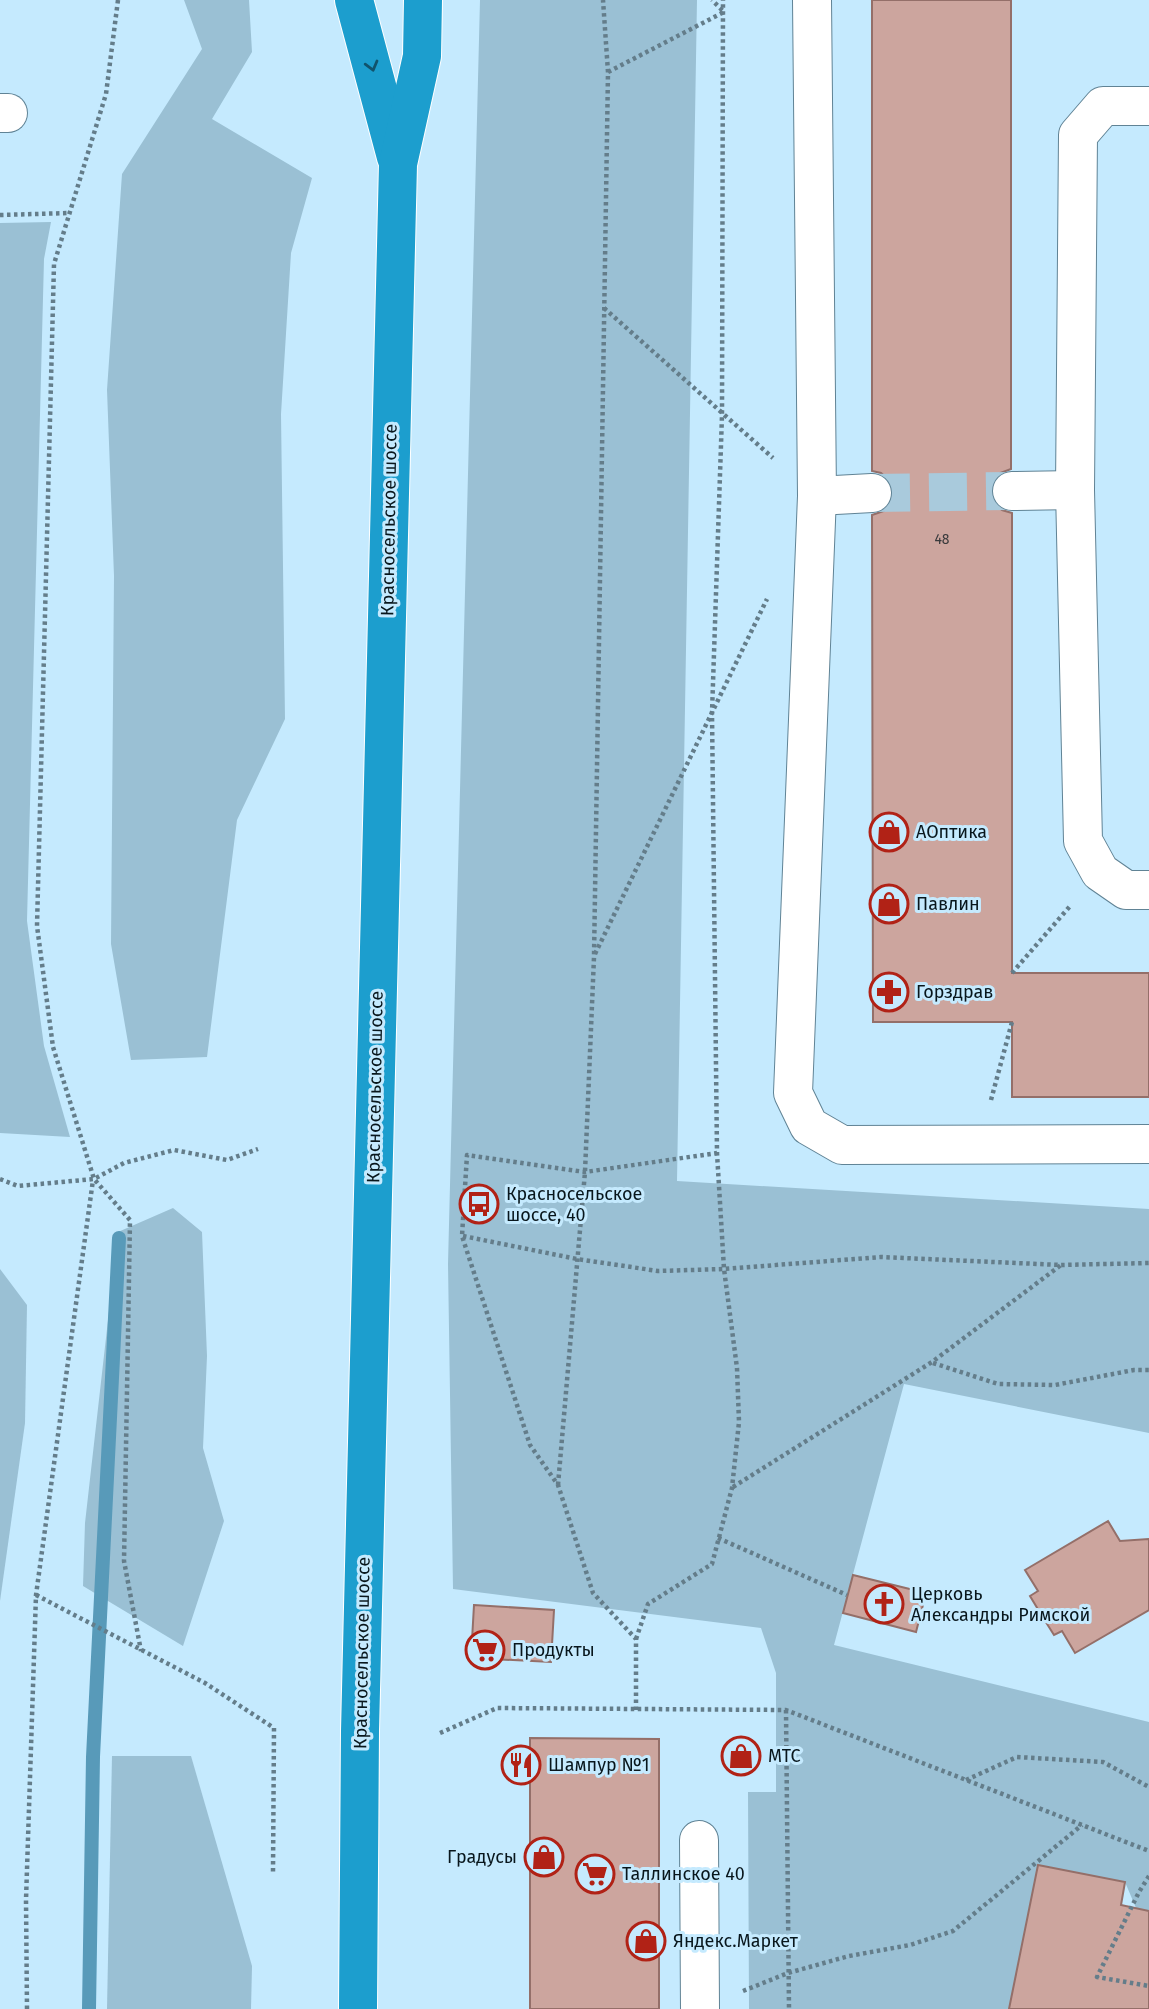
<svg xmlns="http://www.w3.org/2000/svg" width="1149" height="2009" font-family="'Fira Sans',sans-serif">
<rect width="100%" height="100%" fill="#c5eafe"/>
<g fill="#9ac0d4">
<polygon points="184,0 249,0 252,52 212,119 312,178 291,253 281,414 285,719 237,820 207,1057 131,1060 111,944 114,576 107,390 122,174 202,49"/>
<polygon points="480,0 697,0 677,1181 1149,1209 1149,1433 904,1384 834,1645 1149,1722 1149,1911 1136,1908 1125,1882 1038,1865 1009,2009 749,2009 748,1792 776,1792 776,1673 761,1628 453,1589 448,1264"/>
<polygon points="51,222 44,259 27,921 44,1046 70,1137 0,1133 0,223"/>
<polygon points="173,1208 202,1232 207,1356 203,1448 224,1521 183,1646 83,1586 85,1523 118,1232"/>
<polygon points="0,1269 27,1305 25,1423 0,1601"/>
<polygon points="112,1756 191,1756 252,1966 251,2009 107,2009"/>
</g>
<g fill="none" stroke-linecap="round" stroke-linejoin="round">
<polyline stroke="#589ab9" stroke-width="14" points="89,2009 93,1757 119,1238"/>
</g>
<g fill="#cca59e" stroke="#946f69" stroke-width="2">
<polygon points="872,0 1011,0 1011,469 1000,473 993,481 990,491 994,503 1002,510 1012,513 1012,973 1149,973 1149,1097 1012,1097 1012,1022 873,1022 872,515 884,511 892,502 894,492 890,481 881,473 872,471"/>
<polygon points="1108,1521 1120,1541 1149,1539 1149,1610 1075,1653 1062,1631 1054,1635 1042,1616 1030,1596 1038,1591 1025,1570"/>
<polygon points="853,1575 926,1593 916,1632 843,1613"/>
<polygon points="474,1605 554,1610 551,1662 471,1658"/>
<polygon points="530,1738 659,1739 659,2009 530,2009"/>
<polygon points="1038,1865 1125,1882 1121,1905 1149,1911 1149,2009 1009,2009"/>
</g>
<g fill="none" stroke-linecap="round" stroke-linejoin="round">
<polyline stroke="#a9cadc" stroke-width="38" stroke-dasharray="38 19" stroke-linecap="butt" points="872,493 1012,491"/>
<defs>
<g id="minor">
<polyline points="812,0 817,496 793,1093 809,1126 842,1145 1149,1144"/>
<polyline points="1149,106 1103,106 1078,135 1075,490 1083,841 1100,872 1126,890 1149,890"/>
<polyline points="0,113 8,113"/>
<polyline points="1012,491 1075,490"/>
<polyline points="817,496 872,493"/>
<polyline points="699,1840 700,2009"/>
</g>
<g id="highway">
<polyline points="354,0 396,157"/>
<polyline points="358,2009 360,1731 398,164 422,56 423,0"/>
</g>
</defs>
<use href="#minor" stroke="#608395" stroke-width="40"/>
<use href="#highway" stroke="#fff" stroke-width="40"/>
<g stroke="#647d8a" stroke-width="4.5" stroke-dasharray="3.5 3.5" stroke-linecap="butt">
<polyline points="118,0 106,94 54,264 37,926 53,1047 94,1179 130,1220 124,1561 141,1651"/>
<polyline points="608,72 724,12 712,0"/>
<polyline points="0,215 70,213"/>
<polyline points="604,308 773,458"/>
<polyline points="595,954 767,599"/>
<polyline points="1012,973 1071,905"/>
<polyline points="991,1100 1012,1022"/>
<polyline points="0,1179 18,1186 94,1179 124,1163 174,1150 227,1160 258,1149"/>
<polyline points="463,1236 577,1259 658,1271 724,1269 881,1257 1061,1265 1149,1263"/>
<polyline points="933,1363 998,1384 1055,1385 1134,1370 1149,1370"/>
<polyline points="558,1485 585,1172 594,957 608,72 603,0"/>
<polyline points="733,1487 932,1362 1061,1265"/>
<polyline points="718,1538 847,1595"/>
<polyline points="36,1595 205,1683 274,1728 273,1872"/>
<polyline points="636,1639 648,1604 712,1564 732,1488 739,1422 737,1368 724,1269 717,1153 712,713 722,415 723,0"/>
<polyline points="636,1710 636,1639 593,1593 558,1485 530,1445 462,1236 467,1155 585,1172 717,1153"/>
<polyline points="786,1710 789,2009"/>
<polyline points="440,1733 497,1708 786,1710 1149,1851"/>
<polyline points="966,1780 1017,1757 1103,1762 1149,1787"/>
<polyline points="1149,1876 1139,1892 1097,1977 1149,1986"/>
<polyline points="743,1991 788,1973 849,1956 910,1945 953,1931 1082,1825"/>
<polyline points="27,2009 26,1900 36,1595 93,1180"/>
</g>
<use href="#minor" stroke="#fff" stroke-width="38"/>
<use href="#highway" stroke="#1c9ece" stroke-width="38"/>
</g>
<defs><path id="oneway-chevron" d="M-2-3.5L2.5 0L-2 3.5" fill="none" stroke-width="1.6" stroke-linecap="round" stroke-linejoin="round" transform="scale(1.75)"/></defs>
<use stroke="#11536c" href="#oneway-chevron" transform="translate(372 66) rotate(75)"/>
<defs>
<symbol id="shop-ring" viewBox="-11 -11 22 22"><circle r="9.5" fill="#c5eafe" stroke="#b12216" stroke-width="1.5"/><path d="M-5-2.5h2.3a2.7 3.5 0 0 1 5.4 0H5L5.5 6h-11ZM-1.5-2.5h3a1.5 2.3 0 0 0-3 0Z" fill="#b12216"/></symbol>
<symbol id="pharmacy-ring" viewBox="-11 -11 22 22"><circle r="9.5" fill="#c5eafe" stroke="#b12216" stroke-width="1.5"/><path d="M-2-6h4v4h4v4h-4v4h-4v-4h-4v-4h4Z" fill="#b12216"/></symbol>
<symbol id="bus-ring" viewBox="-11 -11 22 22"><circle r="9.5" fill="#c5eafe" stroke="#b12216" stroke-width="1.5"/><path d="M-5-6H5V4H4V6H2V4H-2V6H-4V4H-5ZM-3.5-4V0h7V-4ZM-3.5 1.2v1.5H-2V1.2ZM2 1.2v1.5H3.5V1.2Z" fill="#b12216"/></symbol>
<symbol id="church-ring" viewBox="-11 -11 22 22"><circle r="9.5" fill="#c5eafe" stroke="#b12216" stroke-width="1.5"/><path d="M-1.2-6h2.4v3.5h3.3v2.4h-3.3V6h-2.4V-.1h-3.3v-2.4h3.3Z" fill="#b12216"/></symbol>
<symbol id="supermarket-ring" viewBox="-11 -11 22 22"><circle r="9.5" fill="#c5eafe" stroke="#b12216" stroke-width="1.5"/><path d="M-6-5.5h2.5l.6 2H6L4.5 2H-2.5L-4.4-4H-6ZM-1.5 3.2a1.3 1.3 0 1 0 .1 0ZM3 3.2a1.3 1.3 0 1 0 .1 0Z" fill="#b12216"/></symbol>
<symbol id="restaurant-ring" viewBox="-11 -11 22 22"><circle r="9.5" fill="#c5eafe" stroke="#b12216" stroke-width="1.5"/><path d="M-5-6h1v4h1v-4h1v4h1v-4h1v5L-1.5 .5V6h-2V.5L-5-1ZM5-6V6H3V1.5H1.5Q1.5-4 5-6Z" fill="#b12216"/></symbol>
</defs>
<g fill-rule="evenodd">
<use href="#shop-ring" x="867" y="810" width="44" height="44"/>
<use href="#shop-ring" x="867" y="882" width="44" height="44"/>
<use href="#pharmacy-ring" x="867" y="970" width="44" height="44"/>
<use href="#bus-ring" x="457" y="1182" width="44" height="44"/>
<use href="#church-ring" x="862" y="1582" width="44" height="44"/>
<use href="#supermarket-ring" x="463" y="1628" width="44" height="44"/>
<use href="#shop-ring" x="719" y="1734" width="44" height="44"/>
<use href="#restaurant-ring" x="499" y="1743" width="44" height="44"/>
<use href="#shop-ring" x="522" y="1835" width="44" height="44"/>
<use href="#supermarket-ring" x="573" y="1852" width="44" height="44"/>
<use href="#shop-ring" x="624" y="1919" width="44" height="44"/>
</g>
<g text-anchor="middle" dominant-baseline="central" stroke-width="6" stroke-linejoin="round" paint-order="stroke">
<g font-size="14" fill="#393a3c">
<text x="942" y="539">48</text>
</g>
<g font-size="18" fill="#08161c" stroke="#c5eafe">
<text transform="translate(389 520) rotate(-89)">Красносельское шоссе</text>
<text transform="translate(375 1087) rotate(-89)">Красносельское шоссе</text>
<text transform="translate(362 1653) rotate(-89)">Красносельское шоссе</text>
</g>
<g font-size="18" fill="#08161c" stroke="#c5eafe" text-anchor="start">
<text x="916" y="832">АОптика</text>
<text x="916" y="904">Павлин</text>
<text x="916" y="992">Горздрав</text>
<text x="506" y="1194">Красносельское<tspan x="506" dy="21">шоссе, 40</tspan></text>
<text x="911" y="1594">Церковь<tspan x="911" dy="21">Александры Римской</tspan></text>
<text x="512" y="1650">Продукты</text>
<text x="768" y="1756">МТС</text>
<text x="548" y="1765">Шампур №1</text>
<text x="517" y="1857" text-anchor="end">Градусы</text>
<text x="622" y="1874">Таллинское 40</text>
<text x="673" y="1941">Яндекс.Маркет</text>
</g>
</g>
</svg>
